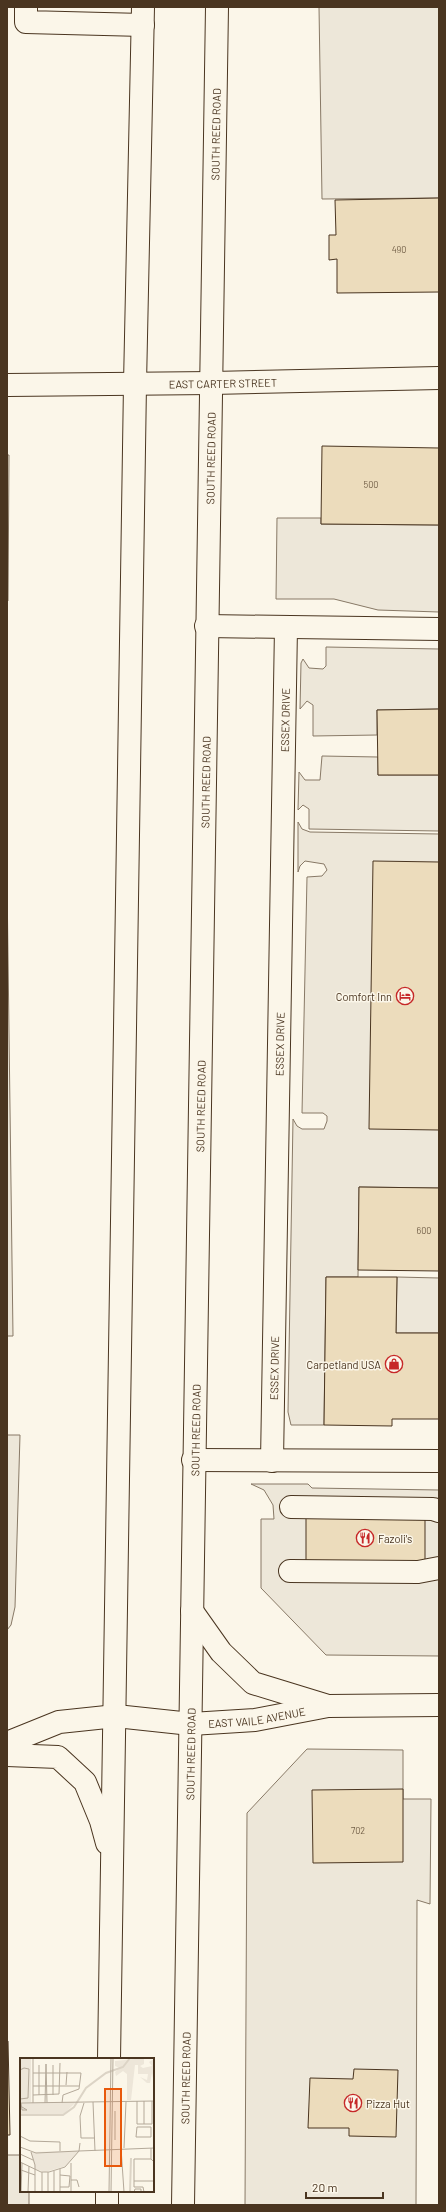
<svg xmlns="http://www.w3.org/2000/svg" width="446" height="2212" font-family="Barlow,sans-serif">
<rect width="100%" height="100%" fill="#fbf6e9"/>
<g fill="#ede7d9" stroke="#887966">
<polygon points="319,7 439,7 439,198 322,199"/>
<polygon points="7,455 9,455 8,601 7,601"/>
<polygon points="277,518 321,518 321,524 439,525 439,612 378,610 334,599 276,599"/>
<polygon points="326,647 439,649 439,709 377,710 377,735 313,736 313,705 307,701 300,709 301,663 303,659 309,668 323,669 326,666"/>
<polygon points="322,756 378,757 378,775 439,775 439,831 309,829 309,809 303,805 298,810 299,772 305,780 320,780"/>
<polygon points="298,822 302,829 310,832 439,834 439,1188 359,1187 358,1277 326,1277 324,1425 291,1425 288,1412 293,1119 297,1126 302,1129 324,1129 327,1121 327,1116 323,1113 302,1113 307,877 322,876 327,870 324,864 305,861 300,866 298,872"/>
<polygon points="7,880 13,1336 7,1336"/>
<polygon points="397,1277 439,1278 439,1333 396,1333"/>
<polygon points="7,1435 20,1435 15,1607 11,1625 7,1630"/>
<polygon points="251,1484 308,1484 312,1488 439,1490 439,1656 326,1655 261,1588 261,1519 274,1519 273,1505 264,1490"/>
<polygon points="307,1749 403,1750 403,1799 431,1799 430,1904 417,1900 416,2205 245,2205 247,1813"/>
<polygon points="7,2155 21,2155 21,2191 29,2191 29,2205 7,2205"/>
</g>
<g fill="#ecdcbc" stroke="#4a3520">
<polygon points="439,198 439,292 337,293 337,259 329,260 329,235 336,235 335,200"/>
<polygon points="322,446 439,448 439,525 321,524"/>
<polygon points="439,709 439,775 378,775 377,710"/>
<polygon points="373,861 439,862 439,1130 369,1129"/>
<polygon points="359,1187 439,1188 439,1271 358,1270"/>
<polygon points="326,1277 397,1277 396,1333 439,1333 439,1419 392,1419 392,1426 324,1425"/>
<rect x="306" y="1513" width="119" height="50"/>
<polygon points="403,1789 403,1862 313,1863 312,1790"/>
<polygon points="8,2041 10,2135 7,2135 7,2041"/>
<polygon points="354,2069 398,2070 396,2137 349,2136 349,2128 308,2128 310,2078 353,2079"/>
</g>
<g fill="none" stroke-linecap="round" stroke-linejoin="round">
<defs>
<g id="minor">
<polyline points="26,7 26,22 143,25"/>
<path id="s1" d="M7 385 212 383 439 378"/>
<polyline points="206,626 439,629"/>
<polyline points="193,1460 439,1461"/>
<path id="s2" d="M272 1461 286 627"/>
<polyline points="291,1507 433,1509 439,1511"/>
<polyline points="290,1571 418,1572 439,1568"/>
<path id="s3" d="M7 1743 59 1722 116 1716 191 1724 255 1720 328 1706 439 1705"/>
</g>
<g id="major">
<polyline points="192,1611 221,1652 253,1683 328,1706"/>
<polyline points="7,1755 58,1757 85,1782 101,1821 107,1843"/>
<polyline points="109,2059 135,384 143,7"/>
<polyline points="107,2205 107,2191"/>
<path id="s4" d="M183 2205 217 7"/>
</g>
</defs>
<use href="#minor" stroke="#4a3520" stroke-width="24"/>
<use href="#major" stroke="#4a3520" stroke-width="24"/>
<use href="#minor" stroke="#fbf6e9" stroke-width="22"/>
<use href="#major" stroke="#fbf6e9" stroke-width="22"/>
</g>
<defs>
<symbol id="hotel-ring" viewBox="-11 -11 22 22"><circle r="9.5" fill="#fbf6e9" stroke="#c62828" stroke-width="1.5"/><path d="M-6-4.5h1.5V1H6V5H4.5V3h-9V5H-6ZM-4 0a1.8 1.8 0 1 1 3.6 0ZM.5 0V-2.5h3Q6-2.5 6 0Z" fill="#c62828"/></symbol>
<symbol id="shop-ring" viewBox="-11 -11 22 22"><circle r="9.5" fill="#fbf6e9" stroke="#c62828" stroke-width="1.5"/><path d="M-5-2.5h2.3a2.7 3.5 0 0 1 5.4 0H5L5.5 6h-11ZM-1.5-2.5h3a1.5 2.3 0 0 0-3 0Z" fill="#c62828"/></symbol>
<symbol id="restaurant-ring" viewBox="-11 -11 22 22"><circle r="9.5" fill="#fbf6e9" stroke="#c62828" stroke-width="1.5"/><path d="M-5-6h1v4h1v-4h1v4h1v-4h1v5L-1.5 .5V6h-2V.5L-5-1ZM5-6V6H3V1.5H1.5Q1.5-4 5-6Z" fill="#c62828"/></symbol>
</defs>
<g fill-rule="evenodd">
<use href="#hotel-ring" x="395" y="986" width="20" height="20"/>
<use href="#shop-ring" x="384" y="1354" width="20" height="20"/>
<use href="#restaurant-ring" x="355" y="1528" width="20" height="20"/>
<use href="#restaurant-ring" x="343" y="2093" width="20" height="20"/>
</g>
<g text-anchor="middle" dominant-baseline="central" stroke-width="3" stroke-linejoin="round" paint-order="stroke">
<g font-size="9" fill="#725f47">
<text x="399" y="249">490</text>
<text x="371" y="484">500</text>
<text x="424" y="1230">600</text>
<text x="358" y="1830">702</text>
</g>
<g font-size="11" fill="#4a3520" stroke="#fbf6e9">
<text stroke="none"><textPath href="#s4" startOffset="2071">SOUTH REED ROAD</textPath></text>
<text stroke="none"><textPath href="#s1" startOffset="216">EAST CARTER STREET</textPath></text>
<text stroke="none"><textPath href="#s4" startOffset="1747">SOUTH REED ROAD</textPath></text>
<text stroke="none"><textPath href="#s2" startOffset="741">ESSEX DRIVE</textPath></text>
<text stroke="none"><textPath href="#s4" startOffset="1423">SOUTH REED ROAD</textPath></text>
<text stroke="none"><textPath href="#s2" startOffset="417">ESSEX DRIVE</textPath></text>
<text stroke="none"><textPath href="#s4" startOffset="1099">SOUTH REED ROAD</textPath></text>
<text stroke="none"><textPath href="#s2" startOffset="93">ESSEX DRIVE</textPath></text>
<text stroke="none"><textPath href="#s4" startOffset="775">SOUTH REED ROAD</textPath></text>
<text stroke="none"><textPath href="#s3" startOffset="255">EAST VAILE AVENUE</textPath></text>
<text stroke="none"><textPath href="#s4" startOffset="451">SOUTH REED ROAD</textPath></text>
<text stroke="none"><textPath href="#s4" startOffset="127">SOUTH REED ROAD</textPath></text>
</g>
<g font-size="11" fill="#4a3520" stroke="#fbf6e9" text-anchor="end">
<text x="392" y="996">Comfort Inn</text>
<text x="381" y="1364">Carpetland USA</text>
<text x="378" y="1538" text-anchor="start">Fazoli's</text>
<text x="366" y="2103" text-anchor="start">Pizza Hut</text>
</g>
</g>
<g transform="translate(20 2058)">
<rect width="134" height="134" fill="#fbf6e9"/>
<path d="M0 0H11V44H0ZM124 0V6L120 8 123 10 132 8 129 4 134 1V26L132 15 130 25H127L120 19 127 22 128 16H118V7H115L111 42H107V16L103 13 96 18 95 14 100 10 95 8V3ZM56 44 43 57H0V45ZM59 93 46 108 25 114 15 111 11 94Z" fill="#ede6d9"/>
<path fill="none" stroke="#dcd4c6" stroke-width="2" d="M0 57H43L54 49 66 30 86 15 103 9 110 0M110 134 111 100"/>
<path fill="none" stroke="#b4a999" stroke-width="1" d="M19 7V37M0 12 4 10 9 11 8 40 0 41M13 15H61L59 31 43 37 42 45M46 27 47 14M13 28H59M13 37 39 36 40 5M33 37V7M117 43V66H132V43M124 43V66M73 44 75 93M0 45 134 43M1 45 2 52H7L2 49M13 45V0M25 45 26 6 27 45M64 45 60 58 61 80H75M117 69H131V79H116ZM0 78 10 83 40 84V93M95 82V53M0 89 16 95 59 93 60 85M101 90 104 134M104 90 106 44M131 90V101L134 104M11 94 15 107V134M0 96 13 102M0 104 21 114H29L45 109 59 93 134 90M40 111V134M1 112 15 117M22 114V134M28 114V134M40 117 50 118 49 129H40M51 122H57L59 129M114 123V101H131M51 133V105M1 134 2 105M8 134 9 108M34 134V113M89 134 91 0M91 134 93 0M114 134 115 131H121V134M124 134 123 129H114V123H134"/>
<path fill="#e8590c" fill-opacity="0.15" stroke="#e8590c" stroke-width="2" d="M85 31H101V108H85Z"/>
<rect width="134" height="134" fill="none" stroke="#4a3520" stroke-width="2"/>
</g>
<rect width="446" height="2212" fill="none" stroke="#4a3520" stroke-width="16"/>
<path d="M306 2192v6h77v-6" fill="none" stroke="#4a3520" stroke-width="2"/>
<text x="312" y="2192" font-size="12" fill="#4a3520" stroke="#fbf6e9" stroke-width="3" paint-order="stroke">20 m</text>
</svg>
